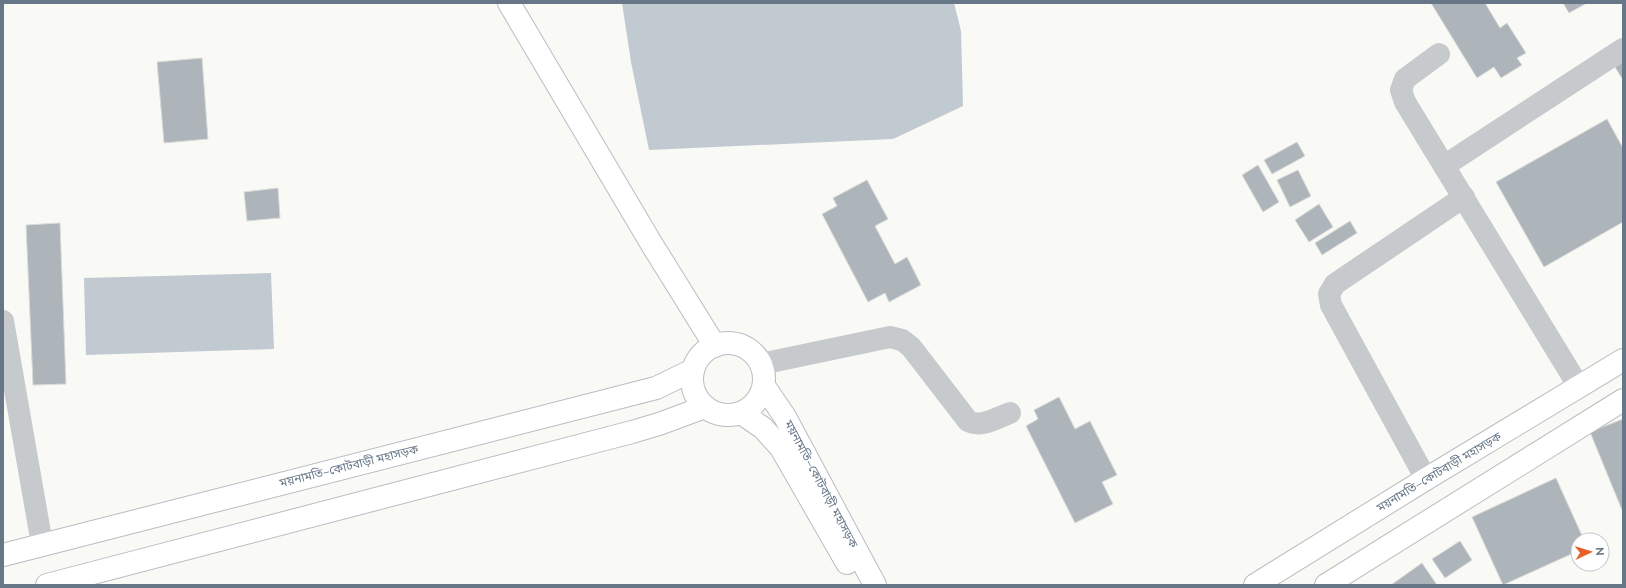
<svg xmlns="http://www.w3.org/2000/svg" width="1626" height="588" font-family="Raleway,'Noto Sans Bengali',sans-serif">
<rect width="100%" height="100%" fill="#f9f9f6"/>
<g fill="#c1cad0">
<polygon points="622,3 954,3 961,31 963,106 893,139 649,150 631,62"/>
<polygon points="271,273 274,349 86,355 84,278"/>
</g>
<g fill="#adb5bb" stroke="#dadad8">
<polygon points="1431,3 1485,3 1500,28 1507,23 1526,53 1517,58 1522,65 1501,78 1494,67 1477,78"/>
<polygon points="1563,3 1587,3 1569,13"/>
<polygon points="202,58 208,139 164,143 157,62"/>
<polygon points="1623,62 1623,80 1615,67"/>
<polygon points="1607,119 1623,148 1623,222 1544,267 1496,182"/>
<polygon points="1297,142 1305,156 1272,174 1264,160"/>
<polygon points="1258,165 1279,202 1263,212 1242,175"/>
<polygon points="1298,170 1311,196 1290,207 1277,180"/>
<polygon points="867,180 888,219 875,226 895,264 907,257 921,285 889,302 885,293 868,302 822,214 837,206 833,198"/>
<polygon points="278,188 280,218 247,221 244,192"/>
<polygon points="1319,204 1333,227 1309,242 1295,220"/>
<polygon points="1350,221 1357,233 1322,255 1315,243"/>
<polygon points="60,223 66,384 33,385 26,225"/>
<polygon points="1059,397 1075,429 1090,421 1117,475 1102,482 1113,504 1075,523 1026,426 1038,419 1034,410"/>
<polygon points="1623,419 1623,510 1622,510 1590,432"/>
<polygon points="1556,478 1584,540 1578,540 1578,551 1503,585 1472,517"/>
<polygon points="1460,541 1472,560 1445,578 1432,559"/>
<polygon points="1422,563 1437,585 1391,585"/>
</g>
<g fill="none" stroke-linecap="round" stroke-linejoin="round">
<defs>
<g id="major">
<polyline points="509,3 651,243 715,346"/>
<circle cx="728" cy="379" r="36"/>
<polyline points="764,386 785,417 875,585"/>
<polyline points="741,413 763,428 781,448 847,563"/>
<polyline points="3,555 656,388 693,370"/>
<polyline points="47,585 632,432 659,424 705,407"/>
<polyline points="1255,585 1426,479 1623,360"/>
<polyline points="1326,585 1623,400"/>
</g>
</defs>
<use href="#major" stroke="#b9bdc1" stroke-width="24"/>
<g stroke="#c6cacd" stroke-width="22">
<polyline points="1439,54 1405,79 1401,90 1405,102 1579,387"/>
<polyline points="1444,166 1623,49"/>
<polyline points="3,321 42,544"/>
<path d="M761 364 890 337 902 340 911 347 968 421C982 428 996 418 1010 413"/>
<polyline points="1426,479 1331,305 1329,294 1335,284 1464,197"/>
</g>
<use href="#major" stroke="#fff" stroke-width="22"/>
</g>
<g text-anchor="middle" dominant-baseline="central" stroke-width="4" stroke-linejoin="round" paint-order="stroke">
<g font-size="12" fill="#677788" stroke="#fff">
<text transform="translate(349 466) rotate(-14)">ময়নামতি–কোটবাড়ী মহাসড়ক</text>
<text transform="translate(1439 472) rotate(-31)">ময়নামতি–কোটবাড়ী মহাসড়ক</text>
<text transform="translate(821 484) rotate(62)">ময়নামতি–কোটবাড়ী মহাসড়ক</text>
</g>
</g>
<rect width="1626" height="588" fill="none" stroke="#677788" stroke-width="8"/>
<g transform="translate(1590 552) rotate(86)"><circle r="19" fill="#ffffff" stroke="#c2c9cf"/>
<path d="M0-3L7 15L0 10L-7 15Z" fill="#e85e26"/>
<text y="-6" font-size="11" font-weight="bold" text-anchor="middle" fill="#677788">N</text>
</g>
</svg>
